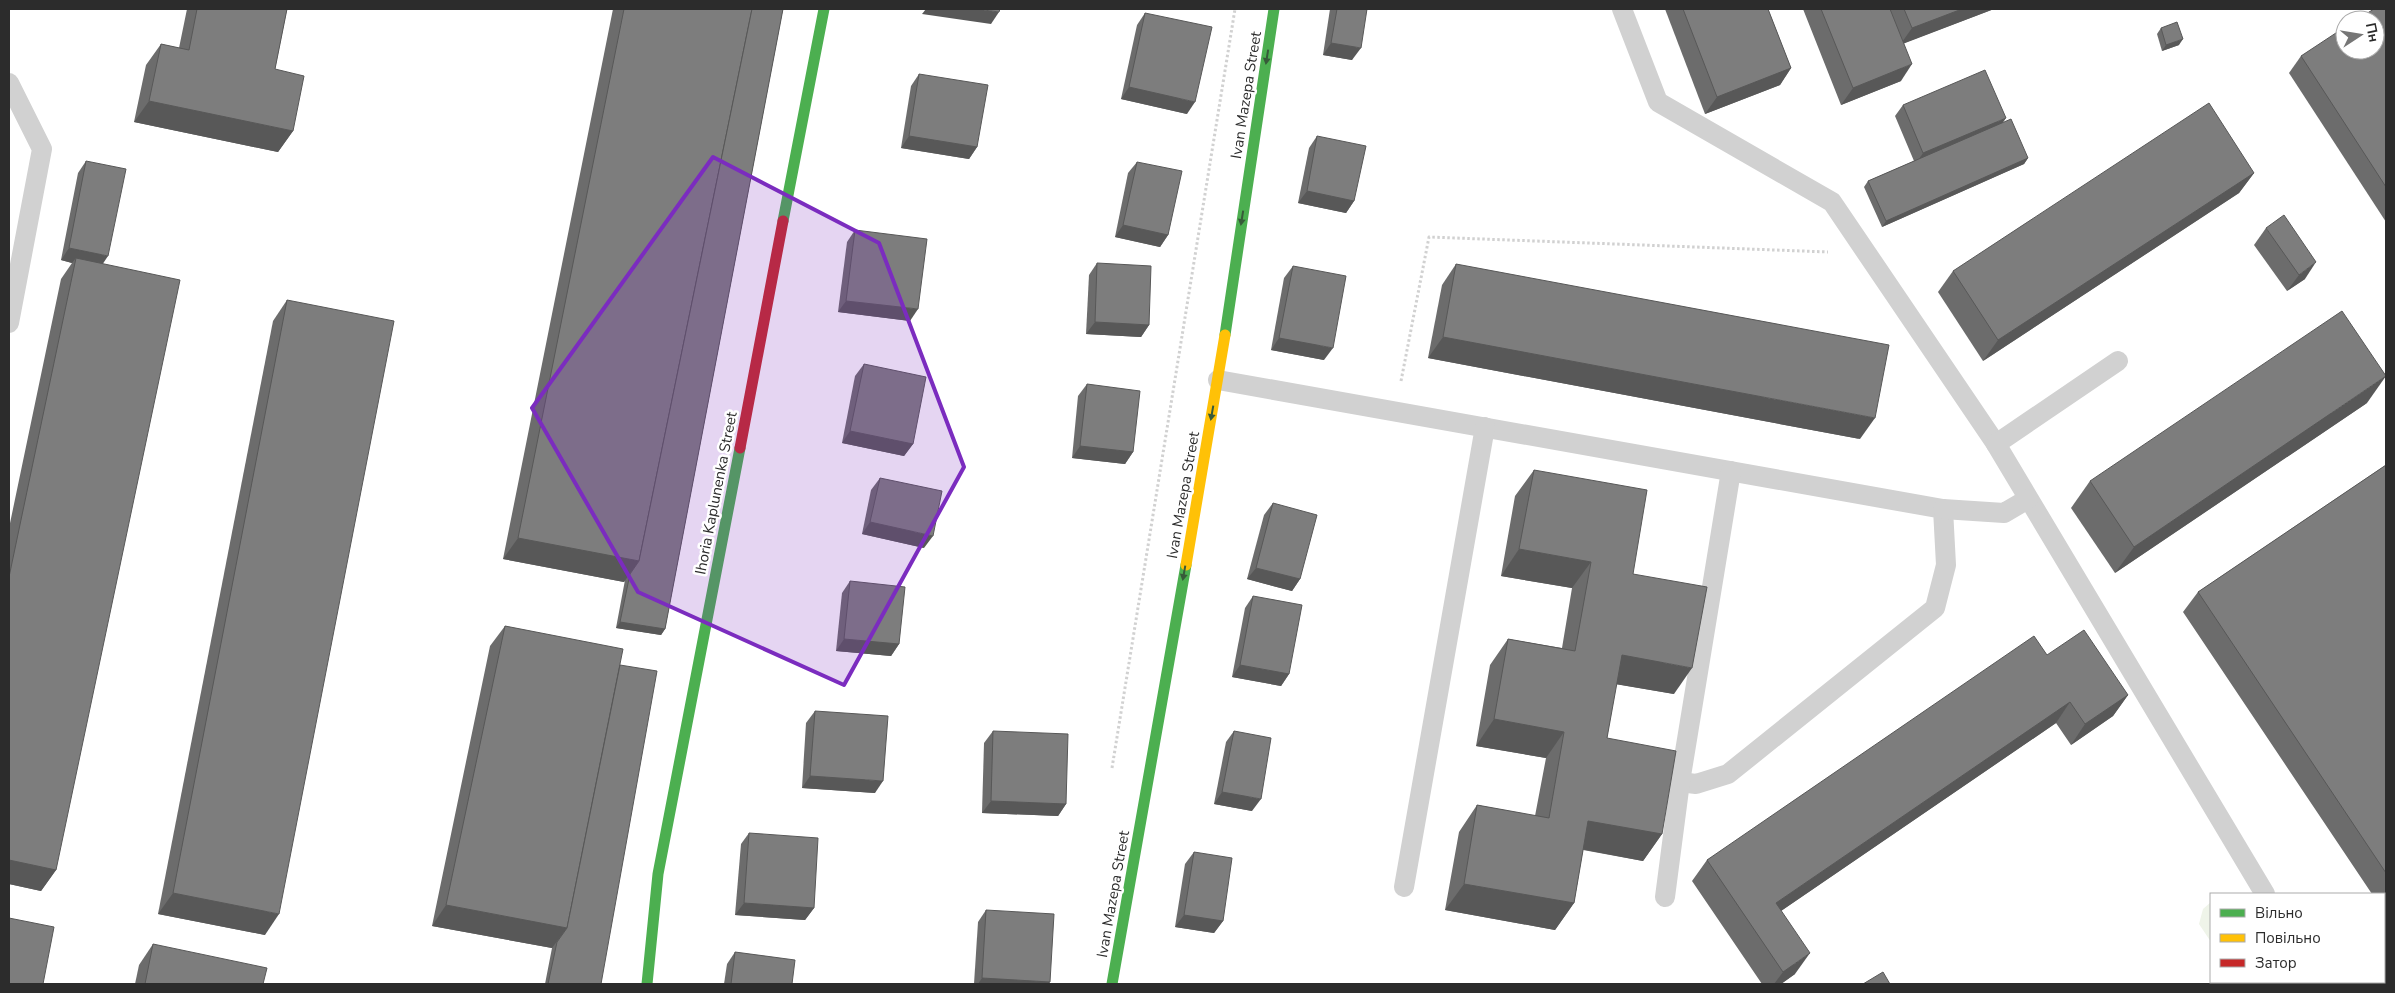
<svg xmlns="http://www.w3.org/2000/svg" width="2395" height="993" font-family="'Nunito Sans',sans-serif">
<rect width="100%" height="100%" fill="#fff"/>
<polygon fill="#eff4e9" points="2211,902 2211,942 2199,924 2203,909"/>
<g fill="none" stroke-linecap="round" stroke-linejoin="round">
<g stroke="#d1d1d1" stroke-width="3" stroke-dasharray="2.5 2.5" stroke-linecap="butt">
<polyline points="1401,381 1429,237 1828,252"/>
<polyline points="1112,768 1235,9"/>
</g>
<g stroke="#d1d1d1" stroke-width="20">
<polyline points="1622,9 1658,102 1832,202 1996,444"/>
<polyline points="9,83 42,149 9,323"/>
<polyline points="2118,361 1996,444 2265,894"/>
<polyline points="1218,380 1943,509 1946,565 1935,608 1728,774 1696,784 1680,782"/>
<polyline points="1943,509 2004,513 2028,499"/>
<polyline points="1404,887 1485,427"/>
<polyline points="1665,897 1680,782 1731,471"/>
<polyline points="2317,982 2319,984"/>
</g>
<g stroke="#4caf50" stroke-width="11">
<polyline points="783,221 824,9"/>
<polyline points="1225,335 1274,9"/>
<polyline points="647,984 658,874 740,448"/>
<polyline points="1112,984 1186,565"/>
</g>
<polyline stroke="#ffc107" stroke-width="11" points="1186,565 1225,335"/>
<polyline stroke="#c62828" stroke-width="11" points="740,448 783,221"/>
</g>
<g fill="#6c6c6c">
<polygon points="187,9 287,9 275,69 293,131 278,152 134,122 146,65 161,44 179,48"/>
<polygon points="613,9 783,9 665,629 661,635 616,628 625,580 624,582 503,559"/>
<polygon points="1330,9 1367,9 1352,60 1323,55"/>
<polygon points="1665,9 1768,9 1791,68 1780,85 1705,114"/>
<polygon points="1803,9 1994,9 1904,43 1901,81 1841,105"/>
<polygon points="2386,9 2386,222 2289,73 2301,56"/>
<polygon points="1145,13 1187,114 1121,99 1137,25"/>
<polygon points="2161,28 2179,45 2162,51 2157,34"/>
<polygon points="919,74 977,147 969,159 901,148 911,86"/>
<polygon points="1903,105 2002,123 2028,158 2024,164 1882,227 1864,187 1868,181 1914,161 1895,116"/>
<polygon points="1317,136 1354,201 1346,213 1298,203 1309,148"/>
<polygon points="86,161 103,264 56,870 41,891 9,884 9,528 61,279 72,263 61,260 78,173"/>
<polygon points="1137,162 1168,235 1160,247 1115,237 1128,173"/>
<polygon points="2254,173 2239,193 1983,361 1938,292 1953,271"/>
<polygon points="2266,228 2305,279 2287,291 2254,245"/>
<polygon points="855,230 910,321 838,312 847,242"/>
<polygon points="1097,263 1149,325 1141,337 1086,334 1089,275"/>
<polygon points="1456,264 1860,439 1428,358 1442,285"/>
<polygon points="1293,266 1324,360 1271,350 1284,278"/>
<polygon points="287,300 265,935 158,914 273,321"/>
<polygon points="864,364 913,444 904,456 842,443 855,376"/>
<polygon points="1087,384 1133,452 1125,464 1072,458 1078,396"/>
<polygon points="2367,403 2115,573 2071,508 2090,481"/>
<polygon points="2386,465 2386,915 2384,912 2384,894 2372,894 2183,612 2198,592"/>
<polygon points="1534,470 1633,574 1674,694 1616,684 1607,738 1662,834 1643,861 1583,850 1574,903 1555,930 1445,910 1459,832 1477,805 1535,816 1546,758 1476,746 1490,665 1508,639 1562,648 1572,588 1501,576 1515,496"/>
<polygon points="880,478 924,548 862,534 871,490"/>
<polygon points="1273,503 1300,579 1292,591 1247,579 1264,515"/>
<polygon points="850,581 899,644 891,656 836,651 842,593"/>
<polygon points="1253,596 1289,674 1281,686 1232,677 1245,608"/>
<polygon points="505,626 620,665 601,984 545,984 552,948 432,926 490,646"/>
<polygon points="2047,655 2128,695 2113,716 2071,745 2056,723 1781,911 1795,974 1781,984 1762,984 1692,881 1707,860"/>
<polygon points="815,711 875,793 802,788 806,723"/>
<polygon points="993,731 1066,804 1058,816 982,813 984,743"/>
<polygon points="1234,731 1252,811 1214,804 1226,742"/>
<polygon points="749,833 814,908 805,920 735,915 741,844"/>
<polygon points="1194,852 1223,921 1214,933 1175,927 1185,864"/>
<polygon points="986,910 1050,982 1048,984 974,984 978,922"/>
<polygon points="153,944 263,984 135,984 139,965"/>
<polygon points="735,952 792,984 724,984 727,964"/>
</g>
<g fill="#585858">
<polygon points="926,9 976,9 999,12 991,24 922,14"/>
<polygon points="1962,9 1994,9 1900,45 1912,28"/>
<polygon points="2183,39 2179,45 2162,51 2166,45"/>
<polygon points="1331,43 1361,48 1352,60 1323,55"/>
<polygon points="1912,64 1901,81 1841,105 1853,88"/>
<polygon points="1791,68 1780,85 1705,114 1717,97"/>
<polygon points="1129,87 1195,102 1187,114 1121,99"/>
<polygon points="149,101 293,131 278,152 134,122"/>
<polygon points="2006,118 1998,130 1915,165 1923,153"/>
<polygon points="909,136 977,147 969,159 901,148"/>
<polygon points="2028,158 2024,164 1882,227 1886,221"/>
<polygon points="2254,173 2239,193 1983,361 1998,340"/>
<polygon points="1307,191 1354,201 1346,213 1298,203"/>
<polygon points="1123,225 1168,235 1160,247 1115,237"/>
<polygon points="69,248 108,256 100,268 76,258 72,263 61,260"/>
<polygon points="2316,262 2305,279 2287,291 2299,275"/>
<polygon points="846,301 918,309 910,321 838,312"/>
<polygon points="1095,322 1149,325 1141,337 1086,334"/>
<polygon points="1443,337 1875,418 1860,439 1428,358"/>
<polygon points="1279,338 1333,348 1324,360 1271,350"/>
<polygon points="2386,376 2367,403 2115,573 2134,547"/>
<polygon points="850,431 913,444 904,456 842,443"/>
<polygon points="1080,446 1133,452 1125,464 1072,458"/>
<polygon points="870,522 933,536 924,548 862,534"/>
<polygon points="518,538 639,561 624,582 503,559"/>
<polygon points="1519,549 1591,562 1572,588 1501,576"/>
<polygon points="1256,568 1300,579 1292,591 1247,579"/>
<polygon points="620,622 665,629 661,635 616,628"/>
<polygon points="844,639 899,644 891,656 836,651"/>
<polygon points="1622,655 1692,668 1674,694 1603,682"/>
<polygon points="1240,665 1289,674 1281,686 1232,677"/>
<polygon points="2128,695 2113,716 2071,745 2085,724"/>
<polygon points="2070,702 2056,723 1762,924 1776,903"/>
<polygon points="1494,719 1564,732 1546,758 1476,746"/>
<polygon points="810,776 883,781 875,793 802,788"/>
<polygon points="1222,792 1261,799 1252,811 1214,804"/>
<polygon points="991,801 1066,804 1058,816 982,813"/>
<polygon points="1588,821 1662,834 1643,861 1570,847"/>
<polygon points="9,860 56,870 41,891 9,884"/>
<polygon points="1464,884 1574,903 1555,930 1445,910"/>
<polygon points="173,893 279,914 265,935 158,914"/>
<polygon points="744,903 814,908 805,920 735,915"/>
<polygon points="446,905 567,928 552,948 432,926"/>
<polygon points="1184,915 1223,921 1214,933 1175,927"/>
<polygon points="1810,953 1795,974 1781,984 1774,984 1783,972"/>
<polygon points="982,978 1050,982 1048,984 978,984"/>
</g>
<g fill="#7d7d7d" stroke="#585858">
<polygon points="197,9 287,9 275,69 304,76 293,131 149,101 161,44 189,50"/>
<polygon points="624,9 752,9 639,561 518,538"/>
<polygon points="752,9 783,9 665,629 620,622 630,574 639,561"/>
<polygon points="976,9 1000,9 999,12"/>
<polygon points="1337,9 1367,9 1361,48 1331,43"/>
<polygon points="1683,9 1768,9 1791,68 1717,97"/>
<polygon points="1821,9 1890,9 1912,64 1853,88"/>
<polygon points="1904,9 1962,9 1912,28"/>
<polygon points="2374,9 2386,9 2386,187 2301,56 2345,27 2345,50 2375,50 2375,20 2356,20"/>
<polygon points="1145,13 1212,27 1195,102 1129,87"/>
<polygon points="2177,22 2183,39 2166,45 2161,28"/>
<polygon points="1985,70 2006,118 1923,153 1903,105"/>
<polygon points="919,74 988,85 977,147 909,136"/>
<polygon points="2209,103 2254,173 1998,340 1953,271"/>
<polygon points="2011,119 2028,158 1886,221 1868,181"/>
<polygon points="1317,136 1366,146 1354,201 1307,191"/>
<polygon points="86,161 126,169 108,256 69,248"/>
<polygon points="1137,162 1182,171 1168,235 1123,225"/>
<polygon points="2284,215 2316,262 2299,275 2266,228"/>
<polygon points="855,230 927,239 918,309 846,301"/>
<polygon points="76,258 180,280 56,870 9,860 9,577"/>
<polygon points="1097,263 1151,266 1149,325 1095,322"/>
<polygon points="1456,264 1889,345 1875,418 1443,337"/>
<polygon points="1293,266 1346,276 1333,348 1279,338"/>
<polygon points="287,300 394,321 279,914 173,893"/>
<polygon points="2342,311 2386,376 2134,547 2090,481"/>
<polygon points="864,364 926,377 913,444 850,431"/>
<polygon points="1087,384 1140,391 1133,452 1080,446"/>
<polygon points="2386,465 2386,873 2198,592"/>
<polygon points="1534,470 1647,490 1633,574 1707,587 1692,668 1622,655 1607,738 1676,751 1662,834 1588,821 1574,903 1464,884 1477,805 1549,818 1564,732 1494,719 1508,639 1575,651 1591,562 1519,549"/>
<polygon points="880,478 942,491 933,536 870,522"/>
<polygon points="1273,503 1317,515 1300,579 1256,568"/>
<polygon points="850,581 905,587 899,644 844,639"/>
<polygon points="1253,596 1302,605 1289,674 1240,665"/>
<polygon points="505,626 623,649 567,928 446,905"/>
<polygon points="2084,630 2128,695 2085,724 2070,702 1776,903 1810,953 1783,972 1707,860 2034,636 2047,655"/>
<polygon points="620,665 657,671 601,984 548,984 557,942 567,928"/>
<polygon points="815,711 888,716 883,781 810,776"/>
<polygon points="993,731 1068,734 1066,804 991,801"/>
<polygon points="1234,731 1271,738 1261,799 1222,792"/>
<polygon points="749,833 818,838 814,908 744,903"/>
<polygon points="1194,852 1232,858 1223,921 1184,915"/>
<polygon points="986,910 1054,914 1050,982 982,978"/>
<polygon points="9,918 54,927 43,984 9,984"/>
<polygon points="153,944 267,968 263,984 145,984"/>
<polygon points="735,952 795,960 792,984 731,984"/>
<polygon points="1883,972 1890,984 1863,984"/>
</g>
<defs><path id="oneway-solid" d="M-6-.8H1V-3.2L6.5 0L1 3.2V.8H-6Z" transform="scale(1.25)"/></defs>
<g fill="#375a39">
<use href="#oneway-solid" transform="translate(1267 57) rotate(99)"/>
<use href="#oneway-solid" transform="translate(1242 218) rotate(99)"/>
<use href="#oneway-solid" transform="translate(1212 413) rotate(100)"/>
<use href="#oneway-solid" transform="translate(1184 573) rotate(100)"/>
</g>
<path fill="#7b2cbf" fill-opacity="0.2" stroke="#7b2cbf" stroke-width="4" stroke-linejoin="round" d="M713 157 879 243 964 467 844 685 638 592 532 408Z"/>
<g text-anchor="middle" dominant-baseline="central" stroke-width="5" stroke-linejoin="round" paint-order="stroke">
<g font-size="15" fill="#2c2c2c" stroke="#fff">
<text transform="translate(1246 95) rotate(-81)">Ivan Mazepa Street</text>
<text transform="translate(716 493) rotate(-79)">Ihoria Kaplunenka Street</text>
<text transform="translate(1183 495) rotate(-80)">Ivan Mazepa Street</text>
<text transform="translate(1113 894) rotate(-80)">Ivan Mazepa Street</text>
</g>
</g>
<rect width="2395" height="993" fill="none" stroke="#2c2c2c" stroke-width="20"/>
<rect x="2210" y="893" width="175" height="90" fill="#ffffff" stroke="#ababab"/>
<rect x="2220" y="909" width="25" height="8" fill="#4caf50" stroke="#ababab"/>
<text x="2255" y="918" font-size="15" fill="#2c2c2c">Вільно</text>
<rect x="2220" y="934" width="25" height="8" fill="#ffc107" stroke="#ababab"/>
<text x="2255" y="943" font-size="15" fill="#2c2c2c">Повільно</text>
<rect x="2220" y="959" width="25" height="8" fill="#c62828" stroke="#ababab"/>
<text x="2255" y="968" font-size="15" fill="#2c2c2c">Затор</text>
<g transform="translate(2360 35) rotate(78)"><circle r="24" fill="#ffffff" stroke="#ababab"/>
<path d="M0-4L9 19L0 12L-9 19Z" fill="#767676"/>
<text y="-8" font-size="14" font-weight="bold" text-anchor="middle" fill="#2c2c2c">Пн</text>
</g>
</svg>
